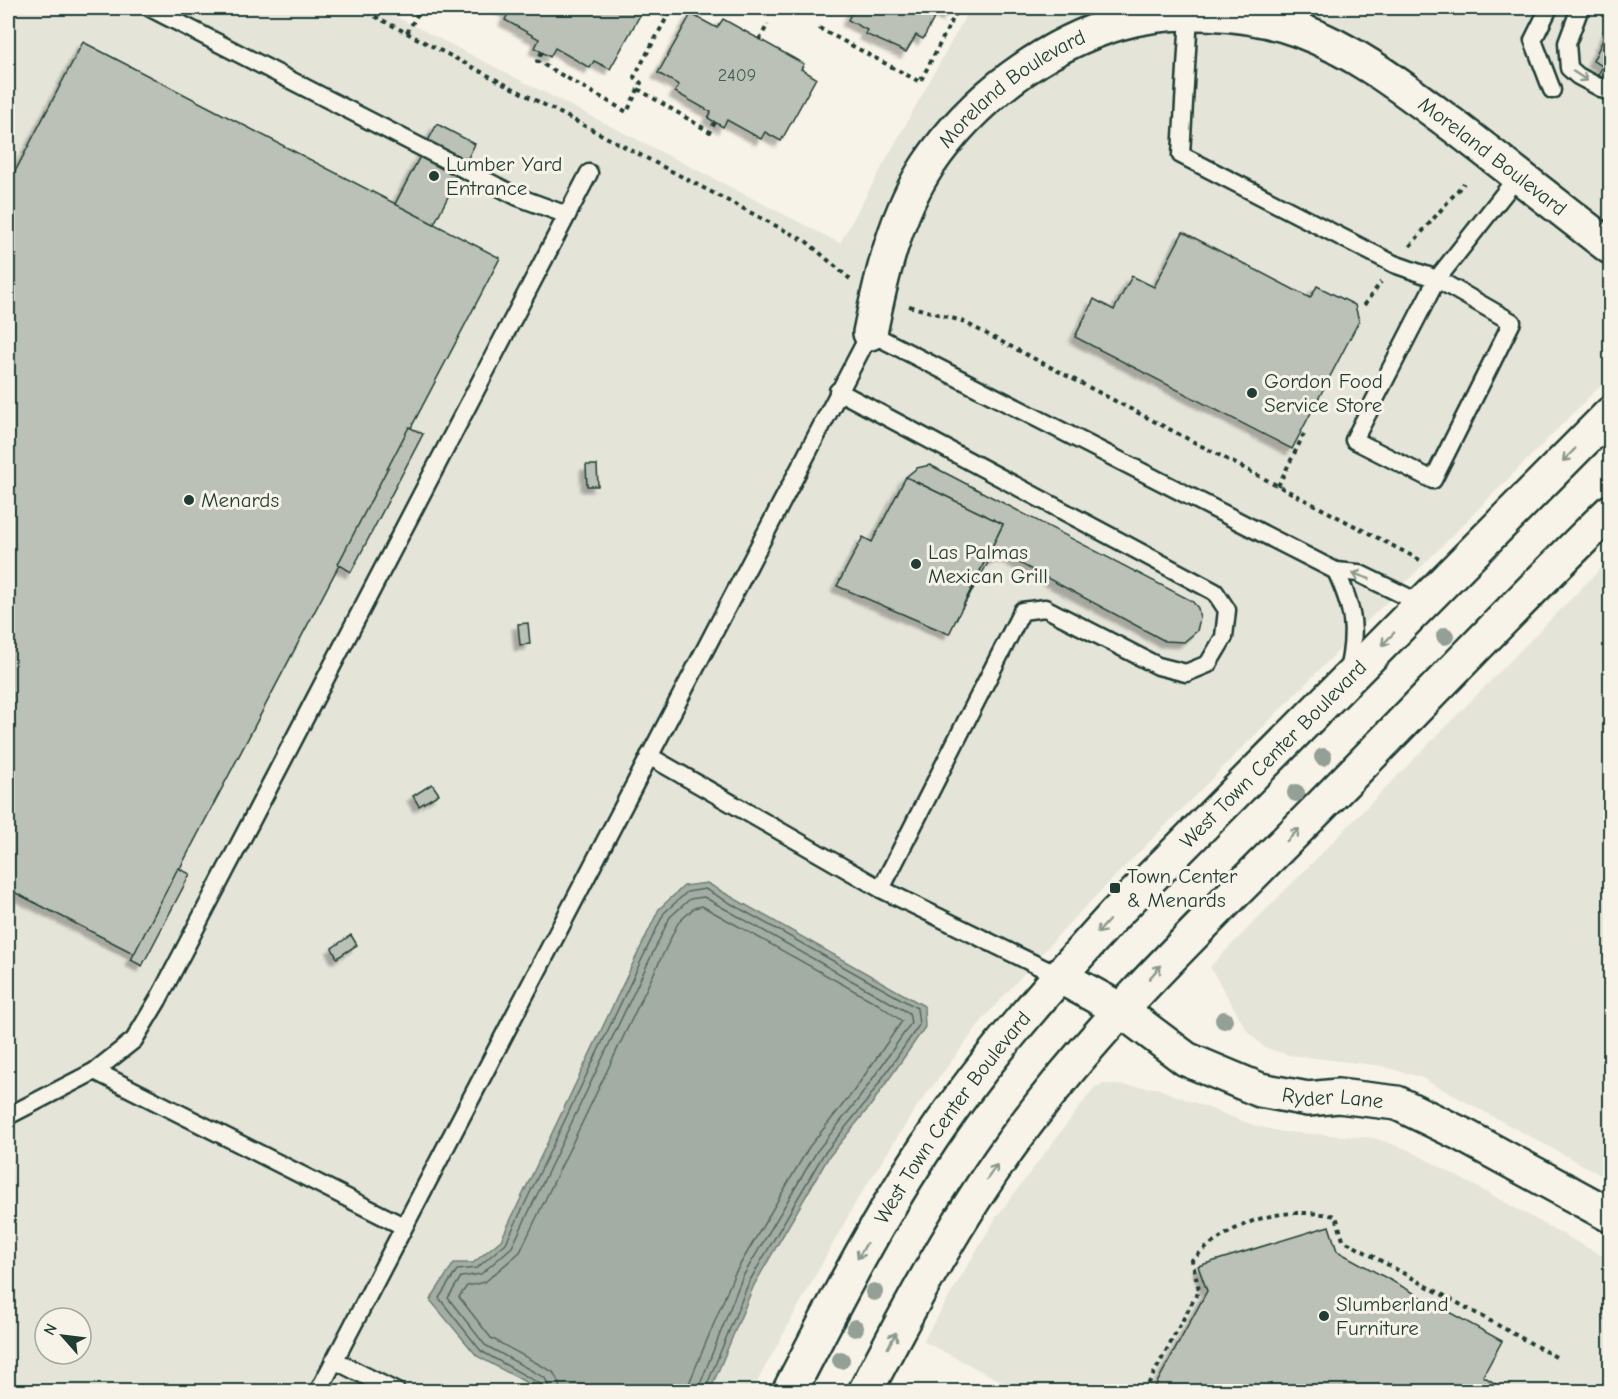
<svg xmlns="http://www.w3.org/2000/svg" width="1618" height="1399" font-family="'Comic Neue',sans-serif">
<defs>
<filter id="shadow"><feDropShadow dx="-5.5" dy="5.5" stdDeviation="1.5" flood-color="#0004"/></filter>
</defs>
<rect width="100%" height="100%" fill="#f7f3e8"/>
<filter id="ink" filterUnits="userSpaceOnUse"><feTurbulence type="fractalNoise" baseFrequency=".0167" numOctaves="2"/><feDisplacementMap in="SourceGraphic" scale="12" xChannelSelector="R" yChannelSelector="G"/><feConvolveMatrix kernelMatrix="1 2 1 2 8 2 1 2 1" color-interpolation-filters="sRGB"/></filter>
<g filter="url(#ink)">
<g fill="#e5e4d9" fill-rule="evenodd">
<path d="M8 8H379L840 243 970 8H1610V360L1605 381 1071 921 985 1017 916 1108 857 1200 752 1391H8ZM45 1318H81V1354H45Z"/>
<polygon points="1610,559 1610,1180 1420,1077 1382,1066 1289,1055 1265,1048 1248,1032 1210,967"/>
<polygon points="1104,1084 1156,1088 1256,1126 1283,1132 1375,1138 1409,1150 1610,1260 1610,1391 1020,1391 923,1341 997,1216 1095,1087"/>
</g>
<polygon fill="#a4ada3" stroke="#6f8077" stroke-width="1.5" points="707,883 924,1006 925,1027 871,1105 828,1158 754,1285 710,1391 542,1391 477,1356 430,1300 454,1263 473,1263 501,1240 659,909 684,886"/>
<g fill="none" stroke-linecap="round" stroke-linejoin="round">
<g stroke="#546a60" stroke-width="1.5">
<polyline points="544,1392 540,1384 481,1351 439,1298 457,1270 477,1268 506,1243 664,913 687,892 705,889 917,1008 919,1025 866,1102 823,1155 749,1282 704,1392"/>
<polyline points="551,1392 545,1378 485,1345 448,1298 461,1277 481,1274 512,1247 670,917 690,899 704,897 909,1013 911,1023 860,1097 817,1151 742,1278 697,1392"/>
<polyline points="560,1392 559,1382 553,1372 491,1338 459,1297 467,1286 485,1282 520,1252 678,923 694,908 702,906 878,1004 902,1021 853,1092 809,1147 734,1275 690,1381 688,1392"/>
</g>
</g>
<g fill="#bbc1b6" stroke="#1f3d34" stroke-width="1.5" filter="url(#shadow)">
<polygon points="500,8 644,8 610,69 594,61 590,68 555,48 550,57 535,48 539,39 505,20 509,12"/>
<polygon points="854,8 952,8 947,16 938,11 923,39 916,35 906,52 865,34 867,30 848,20"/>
<polygon points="691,14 717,28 723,19 804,64 801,69 816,78 781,141 765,132 761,139 727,120 723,127 708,118 711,112 675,92 679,85 658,73"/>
<polygon points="1610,25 1610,81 1598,75 1603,66 1593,61"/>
<polygon points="83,42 500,258 135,954 8,889 8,185"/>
<polygon points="437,124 475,144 434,224 395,204"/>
<polygon points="1183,232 1310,298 1317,286 1355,305 1359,321 1292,449 1075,337 1094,299 1114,310 1132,276 1154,287"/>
<polygon points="409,427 423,434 351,572 338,564"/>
<polygon points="586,465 597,465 598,486 587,486"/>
<polygon points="930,465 1192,601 1198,608 1200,618 1197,631 1184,642 1165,641 1008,557 998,557 989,561 961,610 1003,524 906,477 917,468"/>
<polygon points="906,477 1003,524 949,634 837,586 863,537 872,542"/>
<polygon points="528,623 530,644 520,645 518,624"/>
<polygon points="432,784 439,794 419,806 413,796"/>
<polygon points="178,868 190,874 142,966 131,960"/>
<polygon points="351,935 357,945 337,958 332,948"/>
<polygon points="1329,1226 1337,1251 1502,1341 1483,1376 1509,1392 1152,1392 1207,1291 1198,1266"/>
</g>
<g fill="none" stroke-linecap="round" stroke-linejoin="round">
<defs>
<g id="service">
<polyline points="150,8 518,197 567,215"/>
<polyline points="1549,8 1533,40 1552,90"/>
<polyline points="1580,8 1567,43 1569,68 1578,76 1610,93"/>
<polyline points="1189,15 1181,155 1394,264 1437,279 1512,322 1433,480 1354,440 1437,279 1518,176"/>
<polyline points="838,391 1215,592 1227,610 1224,637 1208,664 1186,673 1158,666 1045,608 1022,611 881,889"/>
<path d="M1336 571C1354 610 1357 630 1348 671"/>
<polyline points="649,756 881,889 1059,976"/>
<polyline points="95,1071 403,1226"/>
<polyline points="8,1116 95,1071 134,1040 158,1000 589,173"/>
<polyline points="334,1360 397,1392"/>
<polyline points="318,1392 870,333 1336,571 1358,573 1422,604"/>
</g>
<g id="minor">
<path id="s1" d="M1059 976 1121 1010 1186 1059 1260 1090 1308 1099 1338 1096 1397 1103 1463 1135 1610 1215"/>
</g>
<g id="tertiary">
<path id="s2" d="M870 333C881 277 896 213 928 165 971 101 1043 45 1119 23 1173 7 1246 11 1299 30 1354 50 1403 88 1450 123 1504 164 1557 206 1610 247"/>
</g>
<g id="secondary">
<path id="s3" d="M789 1392C831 1311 872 1229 922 1153 978 1066 1047 989 1116 913L1610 414"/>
<path d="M865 1392C912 1302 960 1213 1020 1132 1104 1018 1205 923 1304 823 1407 720 1506 613 1610 512"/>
</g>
</defs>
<use href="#service" stroke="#1f3d34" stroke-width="21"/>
<use href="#minor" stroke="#1f3d34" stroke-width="38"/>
<use href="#tertiary" stroke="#1f3d34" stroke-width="38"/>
<use href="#secondary" stroke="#1f3d34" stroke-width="38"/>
<g stroke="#1f3d34" stroke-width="4" stroke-dasharray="4.5 4.5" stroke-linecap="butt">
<polyline points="359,8 807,242 850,279"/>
<polyline points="819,28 920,82 957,11 952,8"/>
<polyline points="407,33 421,8"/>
<polyline points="759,40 768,24"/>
<polyline points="542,52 537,61 627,112 641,83 634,77 672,8"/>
<polyline points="638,89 710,132 715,122"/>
<polyline points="1410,246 1464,183"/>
<polyline points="1364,305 1381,282"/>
<polyline points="909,306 962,321 1420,560"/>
<polyline points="1278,486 1304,434"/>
<path d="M1144 1392 1199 1290 1192 1260C1236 1220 1277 1206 1336 1216L1343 1240 1556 1357"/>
</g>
<use href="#service" stroke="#f7f3e8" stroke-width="16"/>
<use href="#minor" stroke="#f7f3e8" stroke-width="33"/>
<use href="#tertiary" stroke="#f7f3e8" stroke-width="33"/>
<use href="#secondary" stroke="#f7f3e8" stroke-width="33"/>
</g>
<g fill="#949f96">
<circle cx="1445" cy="636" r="9"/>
<circle cx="1323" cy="757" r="9"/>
<circle cx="1296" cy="793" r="9"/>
<circle cx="1224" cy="1020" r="9"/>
<circle cx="874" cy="1292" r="9"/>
<circle cx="855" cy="1328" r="9"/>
<circle cx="841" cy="1360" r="9"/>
</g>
<defs><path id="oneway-shaft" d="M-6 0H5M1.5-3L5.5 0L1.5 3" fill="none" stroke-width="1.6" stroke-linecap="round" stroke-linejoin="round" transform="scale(1.5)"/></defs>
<g stroke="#8b988e">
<use href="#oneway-shaft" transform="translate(1580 76) rotate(33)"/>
<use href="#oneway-shaft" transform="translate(1569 455) rotate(135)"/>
<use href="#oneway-shaft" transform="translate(1361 576) rotate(-161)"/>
<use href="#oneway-shaft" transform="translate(1388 639) rotate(134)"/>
<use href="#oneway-shaft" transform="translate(1293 835) rotate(-45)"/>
<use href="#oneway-shaft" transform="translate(1103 927) rotate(132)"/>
<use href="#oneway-shaft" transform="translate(1155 972) rotate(-49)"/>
<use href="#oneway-shaft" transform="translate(992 1172) rotate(-55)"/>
<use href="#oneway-shaft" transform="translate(862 1251) rotate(120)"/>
<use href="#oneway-shaft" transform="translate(892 1340) rotate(-62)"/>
</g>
</g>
<g fill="#1f3d34" stroke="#f7f3e8" stroke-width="2">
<circle cx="434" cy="176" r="6"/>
<circle cx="1252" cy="393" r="6"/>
<circle cx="189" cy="500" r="6"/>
<circle cx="916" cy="564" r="6"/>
<rect x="1109" y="882" width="12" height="12" rx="3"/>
<circle cx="1324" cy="1316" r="6"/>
</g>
<g text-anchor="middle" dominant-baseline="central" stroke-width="6" stroke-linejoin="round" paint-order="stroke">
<g font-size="18" fill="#465e54">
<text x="737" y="75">2409</text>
</g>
<g font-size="21" fill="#1f3d34" stroke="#f7f3e8">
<text stroke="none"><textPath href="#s2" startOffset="294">Moreland Boulevard</textPath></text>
<text stroke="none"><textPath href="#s2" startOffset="836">Moreland Boulevard</textPath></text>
<text stroke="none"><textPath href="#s3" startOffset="806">West Town Center Boulevard</textPath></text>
<text stroke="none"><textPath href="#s1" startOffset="306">Ryder Lane</textPath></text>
<text stroke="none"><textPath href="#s3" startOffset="320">West Town Center Boulevard</textPath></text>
</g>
<g font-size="21" fill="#1f3d34" stroke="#f7f3e8" text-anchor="start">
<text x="446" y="164">Lumber Yard<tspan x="446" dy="24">Entrance</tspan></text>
<text x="1264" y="381">Gordon Food<tspan x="1264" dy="24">Service Store</tspan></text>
<text x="201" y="500">Menards</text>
<text x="928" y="552">Las Palmas<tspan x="928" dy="24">Mexican Grill</tspan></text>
<text x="1127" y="876">Town Center<tspan x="1127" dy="24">&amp; Menards</tspan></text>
<text x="1336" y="1304">Slumberland<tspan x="1336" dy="24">Furniture</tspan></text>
</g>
</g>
<rect width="1618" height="1399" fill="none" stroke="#f7f3e8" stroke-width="30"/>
<rect x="15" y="15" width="1588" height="1369" fill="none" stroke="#1f3d34" stroke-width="2" filter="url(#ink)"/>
<g transform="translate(63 1336) rotate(298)"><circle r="28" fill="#f7f3e8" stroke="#a1aaa0" stroke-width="1.5"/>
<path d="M0-4.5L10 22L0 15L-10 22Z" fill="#1f3d34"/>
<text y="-9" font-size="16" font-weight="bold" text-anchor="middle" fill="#1f3d34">N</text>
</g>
</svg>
